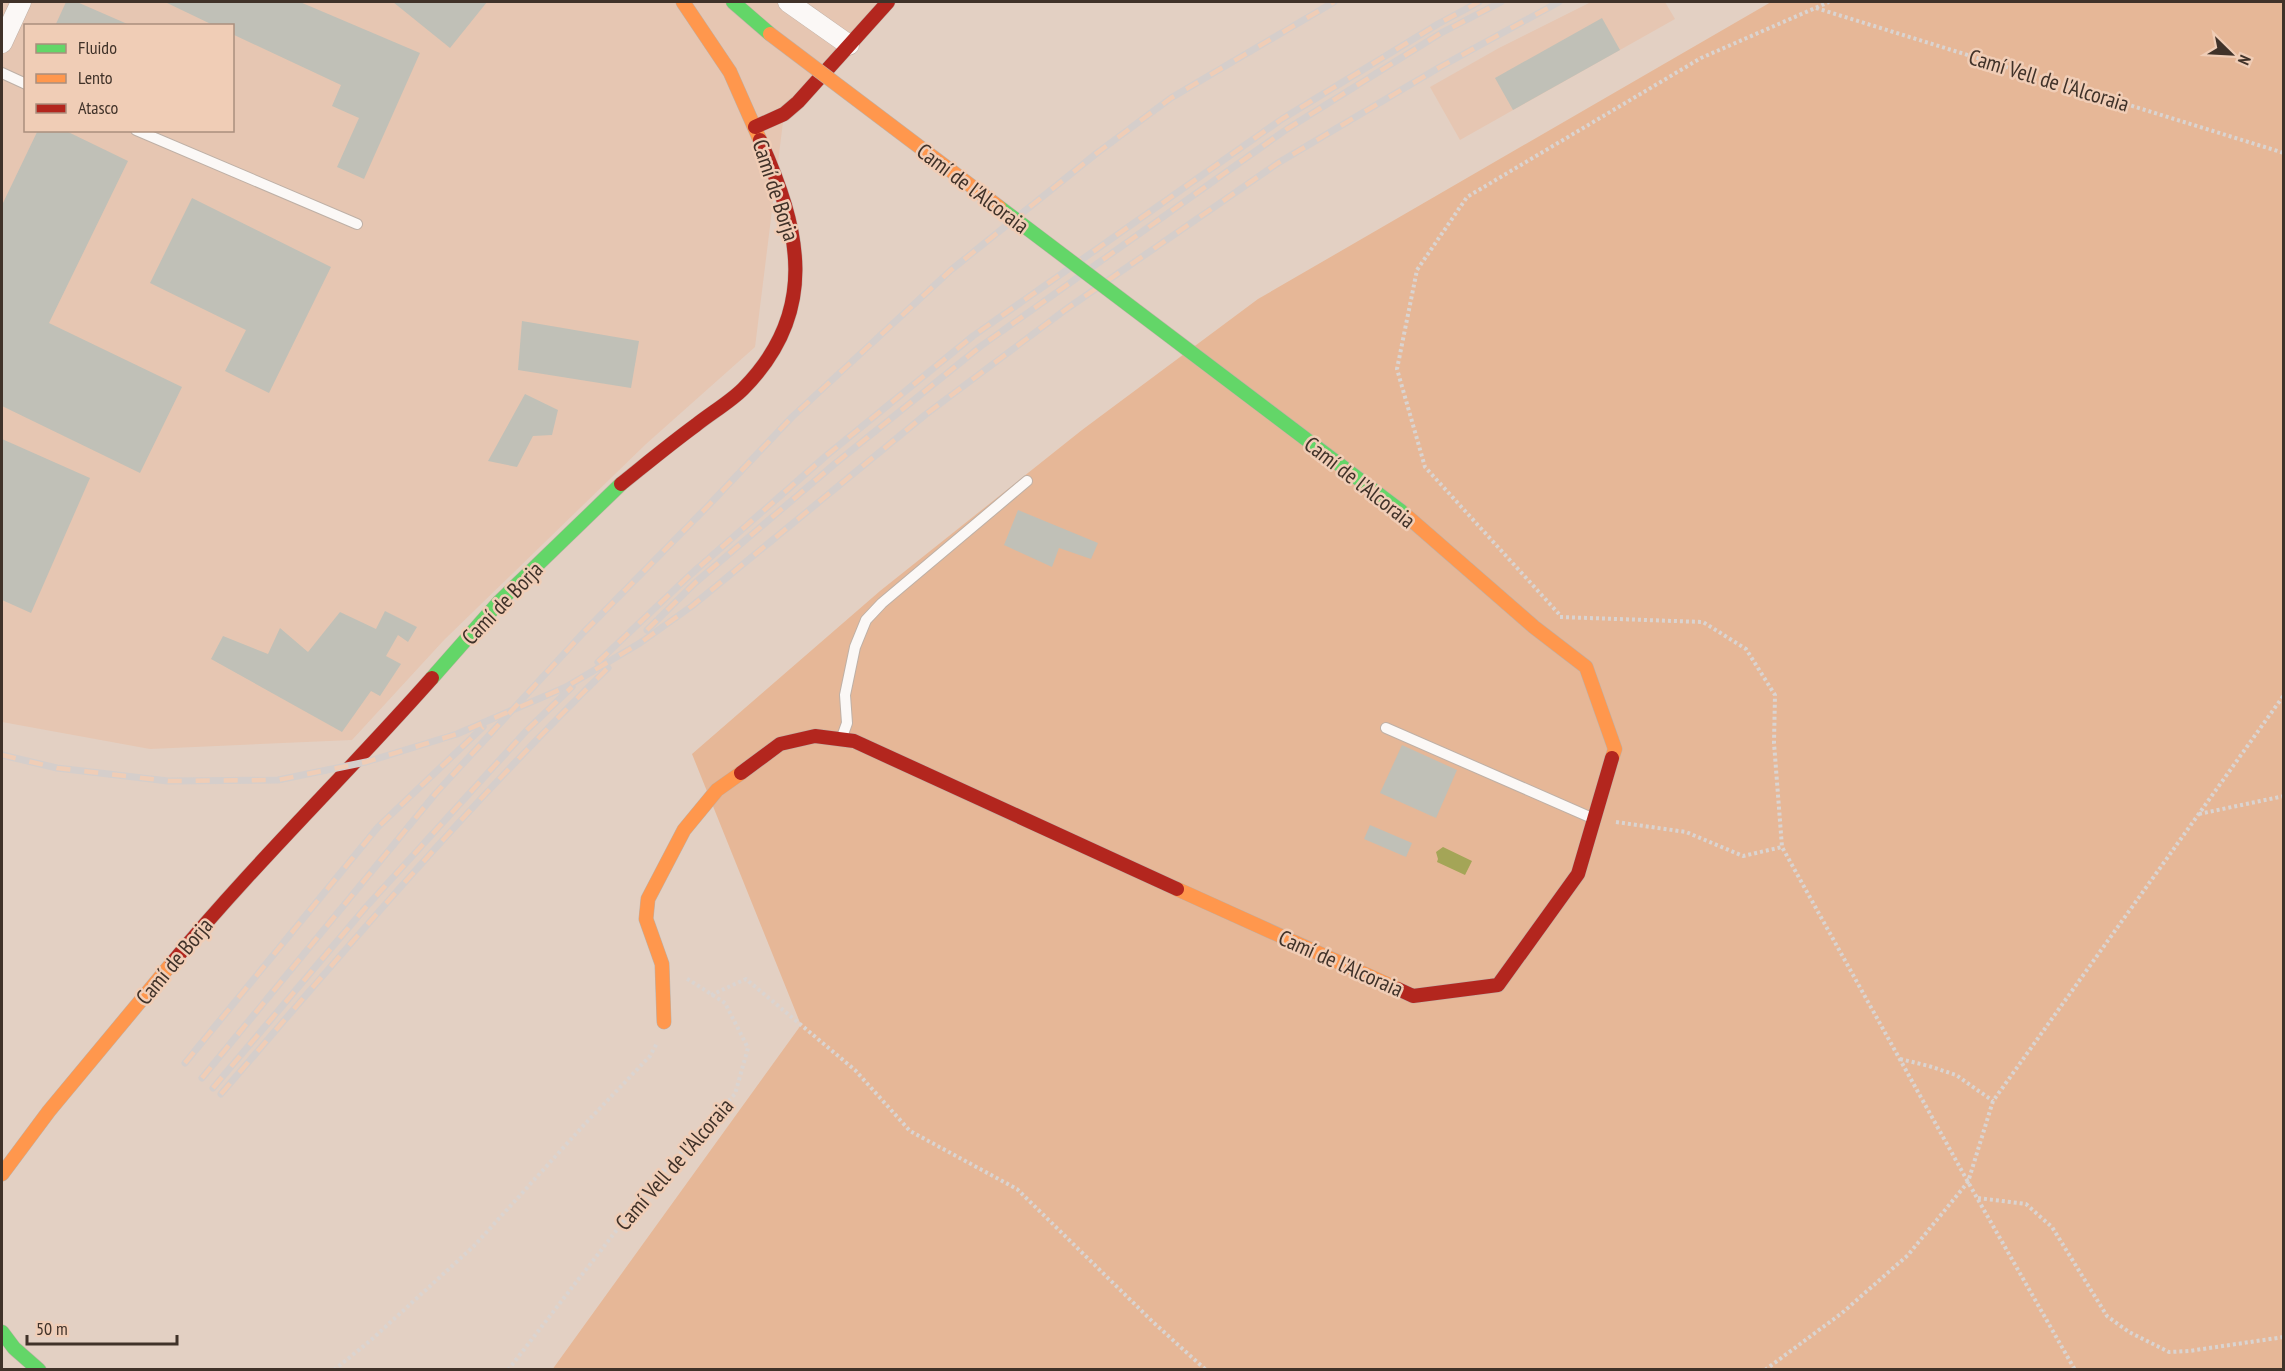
<svg xmlns="http://www.w3.org/2000/svg" width="2285" height="1371" font-family="'PT Sans Narrow',sans-serif">
<rect width="100%" height="100%" fill="#e3d0c3"/>
<g fill="#e6c6b2" fill-rule="evenodd">
<path d="M2 2H890L784 114 755 347 646 444 444 640 352 740 150 749 2 722ZM26 26H232V130H26Z"/>
<polygon points="1591,2 1665,2 1675,19 1460,140 1430,87 1499,48"/>
</g>
<polygon fill="#e6b797" points="1771,2 2283,2 2283,1369 552,1370 801,1025 692,754 880,591 1082,430 1258,299"/>
<polygon fill="#a4a557" points="1443,847 1472,861 1465,875 1437,862 1438,859 1436,852"/>
<g fill="#c0c0b7">
<polygon points="66,2 77,2 132,26 55,26"/>
<polygon points="165,2 300,2 420,53 364,179 337,167 359,118 332,106 341,85 232,34 232,26 215,26"/>
<polygon points="393,2 487,2 450,48"/>
<polygon points="1602,18 1620,50 1513,110 1495,78"/>
<polygon points="38,130 64,130 128,161 49,323 182,387 140,473 2,406 2,205"/>
<polygon points="192,198 331,267 269,393 225,371 246,330 150,283"/>
<polygon points="522,321 639,341 631,388 518,370"/>
<polygon points="525,394 558,410 552,435 533,436 517,467 488,461"/>
<polygon points="2,439 90,478 31,613 2,600"/>
<polygon points="1018,510 1098,543 1091,559 1059,548 1052,567 1004,545"/>
<polygon points="385,611 417,627 408,642 398,635 386,656 401,664 380,696 371,691 342,732 211,659 223,636 268,654 280,628 308,652 340,612 376,629"/>
<polygon points="1402,745 1457,770 1436,818 1380,793"/>
<polygon points="1370,825 1412,843 1406,857 1364,839"/>
</g>
<g fill="none" stroke-linecap="round" stroke-linejoin="round">
<defs>
<g id="lane">
<polyline points="2,73 26,84"/>
<polyline points="136,130 357,224"/>
<polyline points="1386,728 1592,818"/>
<polyline points="842,737 847,723 845,695 855,647 866,620 882,603 1027,481"/>
</g>
<g id="street">
<polyline points="788,2 849,45"/>
<polyline points="2,43 21,2"/>
</g>
<g id="fast">
<polyline points="733,2 770,34"/>
<polyline points="432,678 499,602 621,484"/>
<polyline points="2,1332 14,1348 39,1370"/>
</g>
<g id="slow">
<polyline points="683,2 730,72 760,140"/>
<polyline points="1401,511 1534,627 1586,667 1615,749 1612,758"/>
<polyline points="1177,889 1398,989"/>
<polyline points="664,1022 662,964 646,919 648,899 684,830 717,790 741,773"/>
<polyline points="2,1174 49,1111 172,963"/>
</g>
<g id="jam">
<polyline points="755,127 784,114 798,102 888,2"/>
<path d="M621 484C646 464 670 444 696 425 711 413 730 402 743 389 820 311 800 229 760 140"/>
<polyline points="741,773 780,744 815,736 854,741 1177,889"/>
<path d="M172 963C254 864 347 774 432 678"/>
<polyline points="1398,989 1413,996 1498,985 1578,874 1612,758"/>
</g>
</defs>
<use href="#lane" stroke="#beb0a6" stroke-width="12"/>
<use href="#street" stroke="#beb0a6" stroke-width="21"/>
<use href="#fast" stroke="#beb0a6" stroke-width="15"/>
<use href="#slow" stroke="#beb0a6" stroke-width="15"/>
<use href="#jam" stroke="#beb0a6" stroke-width="15"/>
<g stroke="#dad4d1" stroke-width="4" stroke-dasharray="3 3" stroke-linecap="butt">
<polyline points="1816,8 2284,153"/>
<polyline points="1559,614 1425,467 1397,369 1417,270 1467,197 1701,58 1829,2"/>
<polyline points="1560,617 1703,622 1746,649 1775,695 1774,743 1782,847 1968,1182 2075,1370"/>
<polyline points="2199,814 2284,796"/>
<polyline points="1616,822 1686,832 1743,856 1782,847"/>
<polyline points="711,995 746,979 855,1070 910,1131 1017,1189 1154,1323 1206,1370"/>
<polyline points="1900,1059 1929,1066 1956,1075 1993,1101"/>
<polyline points="1978,1198 2026,1204 2052,1227 2107,1316 2129,1332 2169,1352 2189,1351 2284,1337"/>
<polyline points="334,1370 371,1340 474,1246 583,1126 650,1056 657,1043"/>
<polyline points="508,1370 654,1182 735,1094 748,1048 725,1003 686,978"/>
<polyline points="1765,1370 1842,1313 1908,1255 1968,1182 1993,1101 2284,695"/>
</g>
<use href="#lane" stroke="#fbf8f6" stroke-width="10"/>
<use href="#street" stroke="#fbf8f6" stroke-width="20"/>
<use href="#fast" stroke="#63d668" stroke-width="14"/>
<use href="#slow" stroke="#ff974d" stroke-width="14"/>
<use href="#jam" stroke="#b3261e" stroke-width="14"/>
<defs>
<g id="rail">
<polyline points="647,630 696,582 837,462 981,346 1287,129 1441,33 1501,2"/>
<polyline points="598,662 690,575 827,455 973,336 1282,119 1438,24 1479,2"/>
<polyline points="2,755 57,768 168,781 278,780 366,762 457,734 566,687 640,643 692,606 925,415 1065,310 1278,163 1440,67 1559,2"/>
<polyline points="185,1063 378,827 483,727"/>
<polyline points="202,1078 436,793 583,633 709,505 792,417 951,270 1097,153 1171,98 1334,2"/>
<polyline points="213,1088 366,907 527,730 572,687"/>
<path d="M221 1094C346 948 471 802 608 668"/>
</g>
</defs>
<use href="#rail" stroke="#d5cecb" stroke-width="7"/>
<use href="#rail" stroke="#f0cdb6" stroke-width="4.5" stroke-dasharray="14" stroke-linecap="butt"/>
<defs>
<polyline id="fast-bridge" points="999,207 1401,511"/>
<polyline id="slow-bridge" points="770,34 999,207"/>
</defs>
<use href="#fast-bridge" stroke="#beb0a6" stroke-width="15" stroke-linecap="butt"/>
<use href="#slow-bridge" stroke="#beb0a6" stroke-width="15" stroke-linecap="butt"/>
<use href="#fast-bridge" stroke="#63d668" stroke-width="14"/>
<use href="#slow-bridge" stroke="#ff974d" stroke-width="14"/>
</g>
<g text-anchor="middle" dominant-baseline="central" stroke-width="5" stroke-linejoin="round" paint-order="stroke">
<g font-size="22" fill="#403229" stroke="#f0cdb6">
<text transform="translate(2049 80) rotate(17)">Camí Vell de l'Alcoraia</text>
<text transform="translate(973 188) rotate(37)">Camí de l'Alcoraia</text>
<text transform="translate(776 190) rotate(72)">Camí de Borja</text>
<text transform="translate(1360 482) rotate(38)">Camí de l'Alcoraia</text>
<text transform="translate(502 603) rotate(-46)">Camí de Borja</text>
<text transform="translate(174 961) rotate(-50)">Camí de Borja</text>
<text transform="translate(1341 963) rotate(24)">Camí de l'Alcoraia</text>
<text transform="translate(674 1164) rotate(-49)">Camí Vell de l'Alcoraia</text>
</g>
</g>
<rect width="2285" height="1371" fill="none" stroke="#403229" stroke-width="6"/>
<rect x="24" y="24" width="210" height="108" fill="#f0cdb6" stroke="#aa8f7e" stroke-width="1.5"/>
<rect x="36" y="44" width="30" height="9" fill="#63d668" stroke="#aa8f7e" stroke-width="1.5"/>
<text x="78" y="54" font-size="18" fill="#403229">Fluido</text>
<rect x="36" y="74" width="30" height="9" fill="#ff974d" stroke="#aa8f7e" stroke-width="1.5"/>
<text x="78" y="84" font-size="18" fill="#403229">Lento</text>
<rect x="36" y="104" width="30" height="9" fill="#b3261e" stroke="#aa8f7e" stroke-width="1.5"/>
<text x="78" y="114" font-size="18" fill="#403229">Atasco</text>
<g transform="translate(2231 54) rotate(114)" stroke="#f0cdb6" stroke-width="4.5" paint-order="stroke">
<path d="M0-4.5L10 22L0 15L-10 22Z" fill="#403229"/>
<text y="-9" font-size="16" font-weight="bold" text-anchor="middle" fill="#403229">N</text>
</g>
<path d="M27 1335v9h150v-9" fill="none" stroke="#403229" stroke-width="3"/>
<text x="36" y="1335" font-size="18" fill="#403229" stroke="#f0cdb6" stroke-width="4.5" paint-order="stroke">50 m</text>
</svg>
